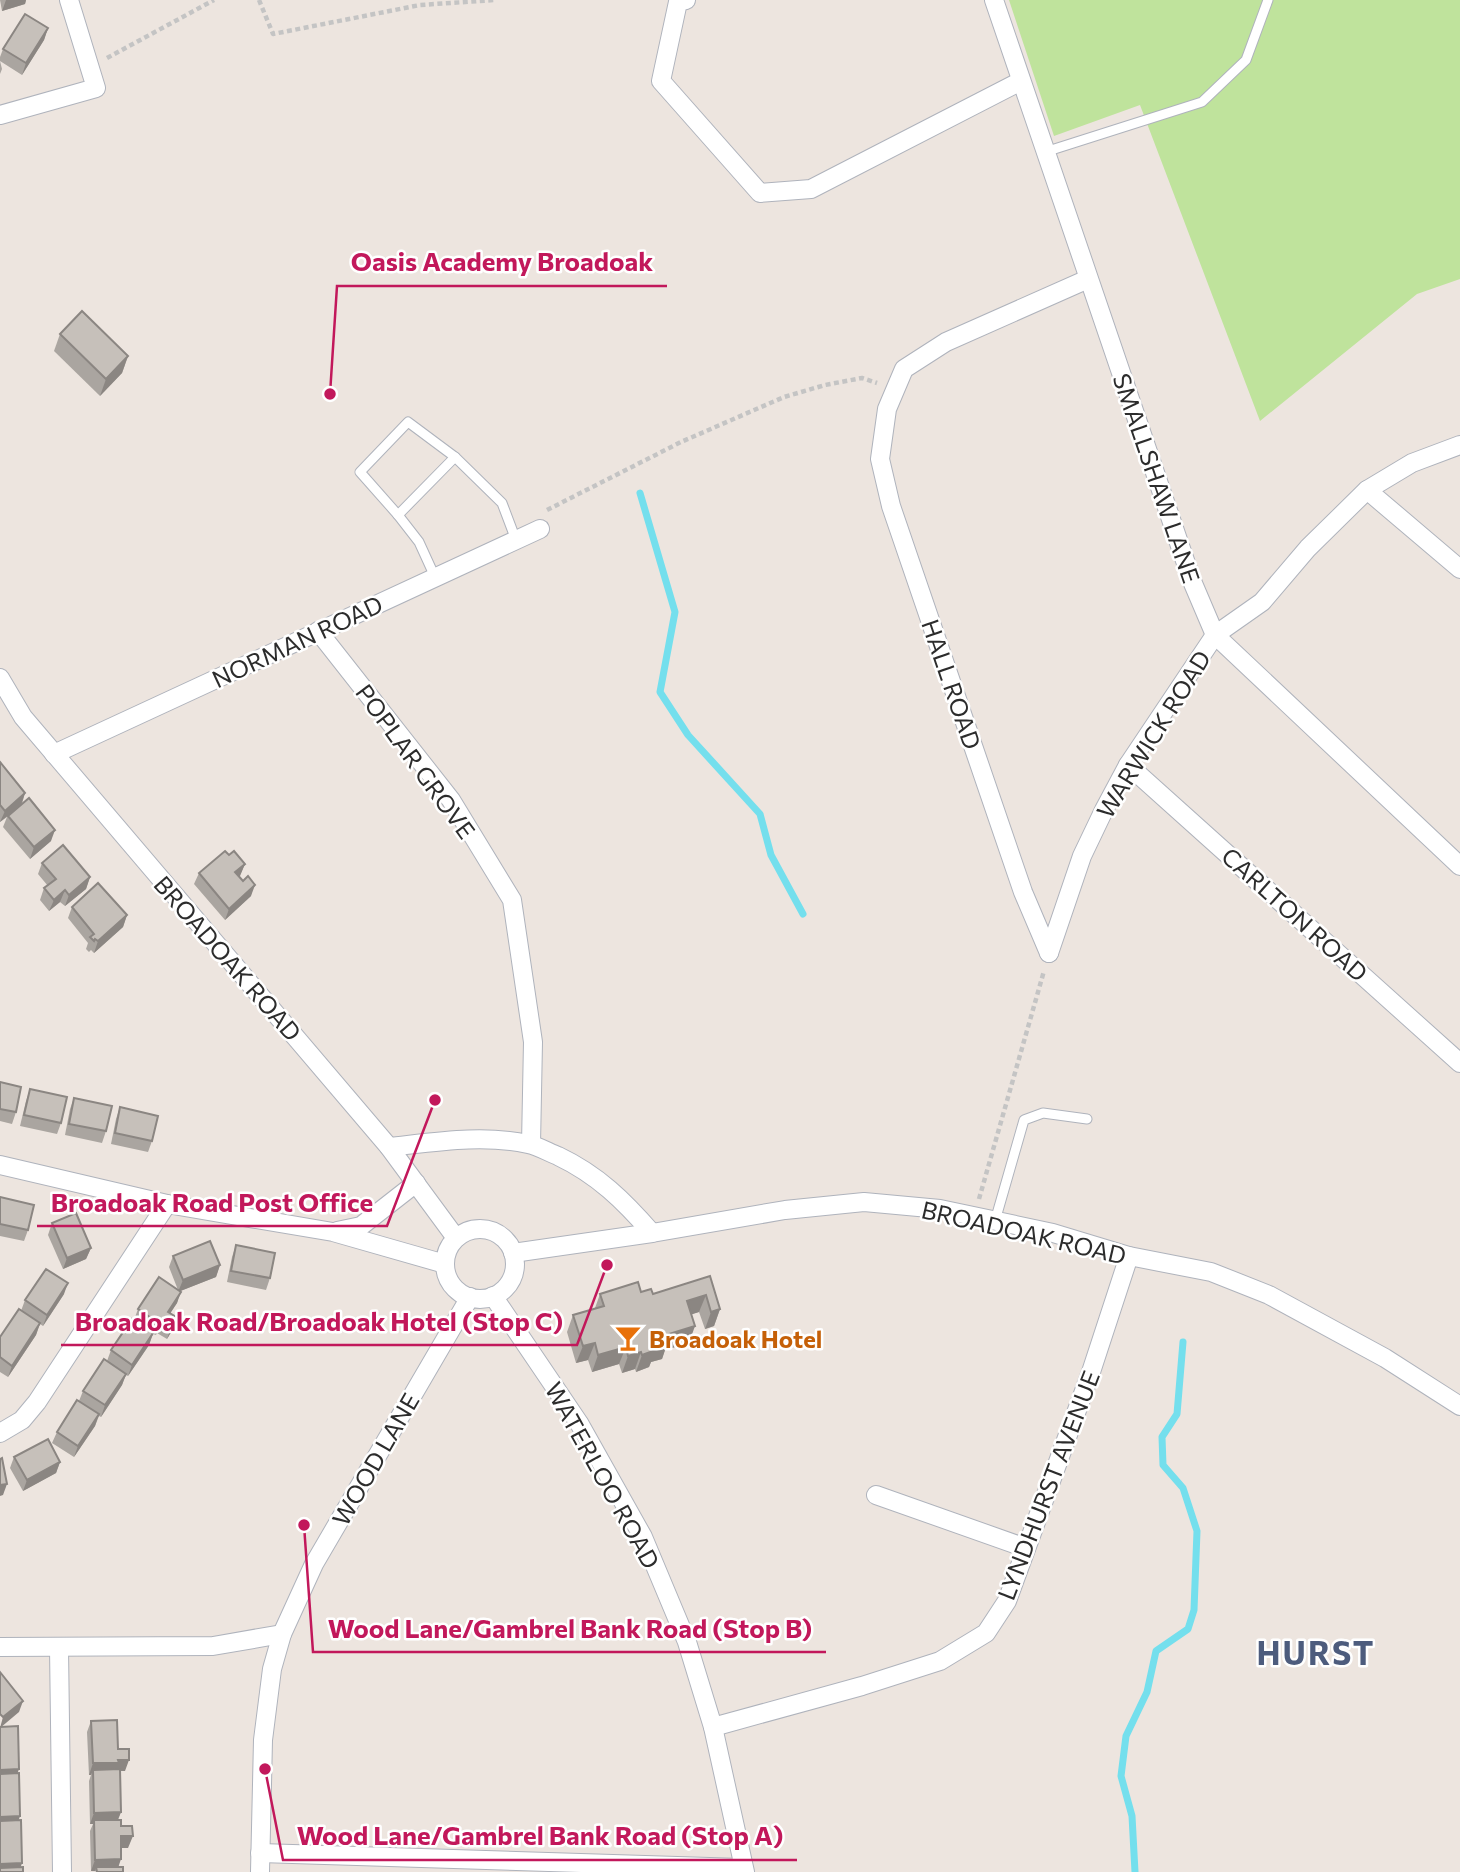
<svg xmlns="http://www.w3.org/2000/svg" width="1460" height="1872" font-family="Commissioner,sans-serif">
<rect width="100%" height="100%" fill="#ede5df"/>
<polygon fill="#bfe39c" points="1009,0 1460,0 1460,279 1417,294 1260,421 1140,105 1054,136"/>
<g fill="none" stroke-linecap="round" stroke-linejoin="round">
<g stroke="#74dfed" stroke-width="7">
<polyline points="640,493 675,612 660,692 688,735 760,814 771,855 803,914"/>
<polyline points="1135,1872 1132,1816 1121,1776 1126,1736 1147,1692 1156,1651 1188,1629 1194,1610 1197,1531 1183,1488 1163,1465 1162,1437 1177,1414 1183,1342"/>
</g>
<defs>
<g id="service">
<polyline points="1045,152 1202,102 1246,60 1268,0"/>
<polyline points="398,515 360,472 408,422 455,457"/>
<polyline points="435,577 419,542 398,515 455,457 502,503 516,540"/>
<polyline points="995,1221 1024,1120 1043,1113 1087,1119"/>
</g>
<g id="minor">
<polyline points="686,0 678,2 661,81 760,193 811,189 1021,81"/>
<polyline points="994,0 1192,581 1215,635 1460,866"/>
<polyline points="0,115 96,88 69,0"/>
<polyline points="1367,490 1460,569"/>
<polyline points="318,631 451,800 512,900 533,1042 531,1144"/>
<polyline points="0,678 23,717 389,1147 456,1238"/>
<polyline points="54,754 540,529"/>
<polyline points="1128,765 1460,1063"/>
<polyline points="1049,953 1023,892 891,506 880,459 887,409 904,369 946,342 1088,279"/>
<polyline points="1049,953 1082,856 1104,810 1128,765 1215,635 1262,602 1308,548 1367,490 1412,463 1460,445"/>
<path d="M389 1147C435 1142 483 1134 528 1144 538 1146 548 1152 558 1156 598 1175 624 1201 652 1233"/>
<polyline points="0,1165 167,1204 333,1232 445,1264"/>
<circle cx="480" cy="1264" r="35"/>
<polyline points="337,1231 361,1226 416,1183"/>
<polyline points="513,1253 652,1233 785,1210 864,1202 940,1209 1053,1233 1129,1256 1211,1272 1269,1295 1385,1358 1460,1406"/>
<polyline points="493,1296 579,1423 643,1537 687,1642 713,1727 745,1872"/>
<polyline points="0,1433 22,1420 37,1402 167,1204"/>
<polyline points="876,1495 1026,1548"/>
<polyline points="0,1647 213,1646 282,1634"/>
<polyline points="59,1648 62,1872"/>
<polyline points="713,1727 862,1686 940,1661 986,1633 1007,1601 1091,1372 1129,1256"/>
<polyline points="260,1853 742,1868"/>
<polyline points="260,1872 263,1740 272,1669 282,1634 314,1564 470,1297"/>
</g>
</defs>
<use href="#service" stroke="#afb3bc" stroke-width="11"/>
<use href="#minor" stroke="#afb3bc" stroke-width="20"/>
<g stroke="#c4c4c4" stroke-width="4.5" stroke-dasharray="5 3.5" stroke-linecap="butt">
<polyline points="259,0 273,34 420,5 495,0"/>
<polyline points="107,58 214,0"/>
<polyline points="547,510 681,442 784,397 825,385 862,378 877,383"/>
<polyline points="979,1199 1044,971"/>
</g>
<use href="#service" stroke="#fff" stroke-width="9"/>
<use href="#minor" stroke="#fff" stroke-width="18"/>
</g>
<g fill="#aaa5a0">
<polygon points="0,0 26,0 25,4 2,11"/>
<polygon points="48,28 44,40 22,75 0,61 2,69 0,74 0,57 3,49"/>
<polygon points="60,334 128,356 122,373 100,396 54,351"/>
<polygon points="0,762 25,793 22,804 51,841 30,859 3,827 7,817 0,822"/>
<polygon points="229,855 245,864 239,877 251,896 225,920 194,884 199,873"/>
<polygon points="42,863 90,877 86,889 65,906 60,902 49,911 40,900 44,888 48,886 38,874"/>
<polygon points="72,907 127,915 123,927 94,953 91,950 89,952 86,949 88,943 68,918"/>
<polygon points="0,1082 16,1112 12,1124 0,1121"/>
<polygon points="30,1089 61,1123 57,1134 20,1126 26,1101"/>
<polygon points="74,1098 106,1131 102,1143 65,1135 70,1109"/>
<polygon points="120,1107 152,1141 148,1152 111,1144 116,1119"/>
<polygon points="0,1197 28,1230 24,1241 0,1236"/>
<polygon points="52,1223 91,1248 86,1259 63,1269 48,1235"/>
<polygon points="236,1245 270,1278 266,1290 227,1282 232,1257"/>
<polygon points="173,1256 220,1265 216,1277 180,1291 177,1303 170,1313 178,1318 173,1329 167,1339 157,1333 156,1335 153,1334 149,1345 128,1376 126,1375 122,1385 101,1417 99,1416 95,1426 74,1457 52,1443 57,1432 79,1401 83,1391 107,1361 111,1350 134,1320 138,1309 178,1290 169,1267"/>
<polygon points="710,1276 720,1309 714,1326 705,1329 699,1312 691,1314 689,1343 665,1350 662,1359 651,1362 649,1367 636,1372 635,1369 622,1373 619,1364 592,1372 588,1360 576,1363 567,1332 573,1315 595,1308 600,1294 641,1292 653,1294"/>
<polygon points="64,1294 43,1326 40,1324 36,1335 8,1377 0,1372 0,1337 21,1311 25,1300"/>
<polygon points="14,1457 60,1462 56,1473 23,1491 10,1468"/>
<polygon points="91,1721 118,1749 125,1771 120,1771 121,1812 118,1820 128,1848 121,1848 118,1867 123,1872 91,1871 90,1831 93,1824 90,1824 89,1781 91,1775 89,1775 87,1732"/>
</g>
<g fill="#8b8682">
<polygon points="6,0 26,0 25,4 2,11"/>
<polygon points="48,28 44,40 22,75 26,63"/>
<polygon points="128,356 122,373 100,396 106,379"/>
<polygon points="25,793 21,805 0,822 5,811"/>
<polygon points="55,830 51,841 30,859 34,847"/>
<polygon points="245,864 240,876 231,884 235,872"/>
<polygon points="90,877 86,889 65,906 69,895"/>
<polygon points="255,885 251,896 225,920 229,909"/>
<polygon points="65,890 60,902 49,911 54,900"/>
<polygon points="127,915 123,927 94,953 98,941"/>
<polygon points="91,1248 86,1259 63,1269 67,1258"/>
<polygon points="220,1265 216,1277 178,1292 183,1280"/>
<polygon points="68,1283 64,1294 43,1326 47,1315"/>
<polygon points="181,1292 177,1303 164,1323 168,1312"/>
<polygon points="706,1295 699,1312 681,1318 687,1301"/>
<polygon points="720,1309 714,1326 705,1329 711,1312"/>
<polygon points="178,1318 173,1329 167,1339 171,1327"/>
<polygon points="40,1323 36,1335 8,1377 12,1366"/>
<polygon points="695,1326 689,1343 665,1350 662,1359 651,1362 649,1367 636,1372 642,1355 654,1346 666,1335"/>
<polygon points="153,1333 149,1345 128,1376 132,1365"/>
<polygon points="595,1343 588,1360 576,1363 583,1346"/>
<polygon points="626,1347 619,1364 592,1372 598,1355"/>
<polygon points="641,1352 635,1369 622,1373 628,1356"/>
<polygon points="126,1374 122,1385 101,1417 105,1405"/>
<polygon points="99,1414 95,1426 74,1457 78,1446"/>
<polygon points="60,1462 56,1473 23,1491 27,1480"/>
<polygon points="7,1484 3,1495 0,1496 0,1485"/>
<polygon points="23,1701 19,1712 0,1728 3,1717"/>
<polygon points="118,1760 129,1760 125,1771 93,1770 91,1775 89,1775 93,1763"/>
<polygon points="19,1769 15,1780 0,1781 0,1770"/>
<polygon points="121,1812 116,1824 94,1820 93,1824 90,1824 94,1813"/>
<polygon points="20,1816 16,1828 0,1828 0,1817"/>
<polygon points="121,1836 133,1836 128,1848 117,1848"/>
<polygon points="121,1859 117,1871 96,1867 95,1871 91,1871 95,1860"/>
<polygon points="22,1863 19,1872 0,1872 0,1864"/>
</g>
<g fill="#c6c0ba" stroke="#8b8682" stroke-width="2">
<polygon points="25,14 48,28 26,63 3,49"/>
<polygon points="82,311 128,356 106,379 60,334"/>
<polygon points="0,762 25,793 5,811 0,805"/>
<polygon points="29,798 55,830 34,847 8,816"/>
<polygon points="63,845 90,877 69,895 65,890 54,900 44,888 56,879 42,863"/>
<polygon points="225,851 229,855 234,851 245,864 235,872 243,881 248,876 255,885 229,909 199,873"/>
<polygon points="98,883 127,915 98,941 95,939 94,941 90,937 94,934 72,907"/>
<polygon points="0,1082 21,1087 16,1112 0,1109"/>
<polygon points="30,1089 67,1097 61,1123 24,1115"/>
<polygon points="74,1098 112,1106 106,1131 69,1124"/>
<polygon points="120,1107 158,1116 152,1141 115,1133"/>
<polygon points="0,1197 34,1205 28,1230 0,1224"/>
<polygon points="76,1213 91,1248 67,1258 52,1223"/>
<polygon points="210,1241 220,1265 183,1280 173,1256"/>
<polygon points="236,1245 275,1253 270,1278 231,1271"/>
<polygon points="46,1269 68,1283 47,1315 25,1300"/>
<polygon points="710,1276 720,1309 711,1312 706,1295 687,1301 695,1326 666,1335 668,1342 654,1346 656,1350 642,1355 641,1352 628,1356 626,1347 598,1355 595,1343 583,1346 573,1315 604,1306 600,1294 638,1282 641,1292 651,1289 653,1294"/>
<polygon points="159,1277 181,1292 168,1312 178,1318 171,1327 161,1321 160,1324 138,1309"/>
<polygon points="19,1309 40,1323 12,1366 0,1357 0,1337"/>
<polygon points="132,1319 153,1333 132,1365 111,1350"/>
<polygon points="104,1359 126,1374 105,1405 83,1391"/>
<polygon points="77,1400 99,1414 78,1446 57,1432"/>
<polygon points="48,1439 60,1462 27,1480 14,1457"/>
<polygon points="2,1458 7,1484 0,1485 0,1459"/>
<polygon points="0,1672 23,1701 3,1717 0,1714"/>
<polygon points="117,1720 118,1749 129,1749 129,1760 118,1760 119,1763 93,1763 91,1721"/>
<polygon points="18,1726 19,1769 0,1770 0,1727"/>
<polygon points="120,1769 121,1812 94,1813 93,1770"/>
<polygon points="19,1773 20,1816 0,1817 0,1774"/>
<polygon points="21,1820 22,1863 0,1864 0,1821"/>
<polygon points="94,1820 121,1820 121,1826 132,1826 133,1836 121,1836 121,1859 95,1860"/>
<polygon points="23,1867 23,1872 0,1872 0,1868"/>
<polygon points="96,1867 123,1867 123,1872 97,1872"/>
</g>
<defs>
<symbol id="bar-bare" viewBox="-9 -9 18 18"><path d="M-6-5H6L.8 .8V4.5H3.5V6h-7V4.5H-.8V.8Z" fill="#e8710a" stroke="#fff" stroke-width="2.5" paint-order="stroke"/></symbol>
</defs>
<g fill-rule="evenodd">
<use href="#bar-bare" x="609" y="1319" width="38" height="38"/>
</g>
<g text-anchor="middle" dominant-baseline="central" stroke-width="5" stroke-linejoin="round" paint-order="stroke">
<g font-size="24" fill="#2c2c2c" stroke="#fff">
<text transform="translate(1157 478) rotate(71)">SMALLSHAW LANE</text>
<text transform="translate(297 641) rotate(-25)">NORMAN ROAD</text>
<text transform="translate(952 684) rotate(71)">HALL ROAD</text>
<text transform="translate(1153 734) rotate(-58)">WARWICK ROAD</text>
<text transform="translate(416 761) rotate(54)">POPLAR GROVE</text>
<text transform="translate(1295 914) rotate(42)">CARLTON ROAD</text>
<text transform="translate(228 958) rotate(49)">BROADOAK ROAD</text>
<text transform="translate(1024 1232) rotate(13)">BROADOAK ROAD</text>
<text transform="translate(375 1459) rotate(-60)">WOOD LANE</text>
<text transform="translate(603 1475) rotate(61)">WATERLOO ROAD</text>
<text transform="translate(1048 1485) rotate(-69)">LYNDHURST AVENUE</text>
</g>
<g font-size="24" font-weight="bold" fill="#c56008" stroke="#fff" text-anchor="start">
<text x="649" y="1338">Broadoak Hotel</text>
</g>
<g font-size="32" font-weight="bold" letter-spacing="2" fill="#4d5c7d" stroke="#fff">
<text x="1316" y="1652">HURST</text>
</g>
</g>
<path fill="none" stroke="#c2185b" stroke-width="2.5" d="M330 394L337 286H667M435 1100L387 1226H37M607 1265L577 1345H61M304 1525L313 1652H826M265 1769L283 1860H797"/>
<g fill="#c2185b" stroke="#fff" stroke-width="2.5">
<circle cx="330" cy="394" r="7"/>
<circle cx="435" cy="1100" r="7"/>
<circle cx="607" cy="1265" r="7"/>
<circle cx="304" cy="1525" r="7"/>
<circle cx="265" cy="1769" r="7"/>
</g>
<g font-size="26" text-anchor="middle" font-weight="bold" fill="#c2185b" stroke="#fff" stroke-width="5" stroke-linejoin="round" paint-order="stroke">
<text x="502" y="271">Oasis Academy Broadoak</text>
<text x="212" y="1212">Broadoak Road Post Office</text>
<text x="319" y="1331">Broadoak Road/Broadoak Hotel (Stop C)</text>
<text x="570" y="1638">Wood Lane/Gambrel Bank Road (Stop B)</text>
<text x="540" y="1845">Wood Lane/Gambrel Bank Road (Stop A)</text>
</g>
</svg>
